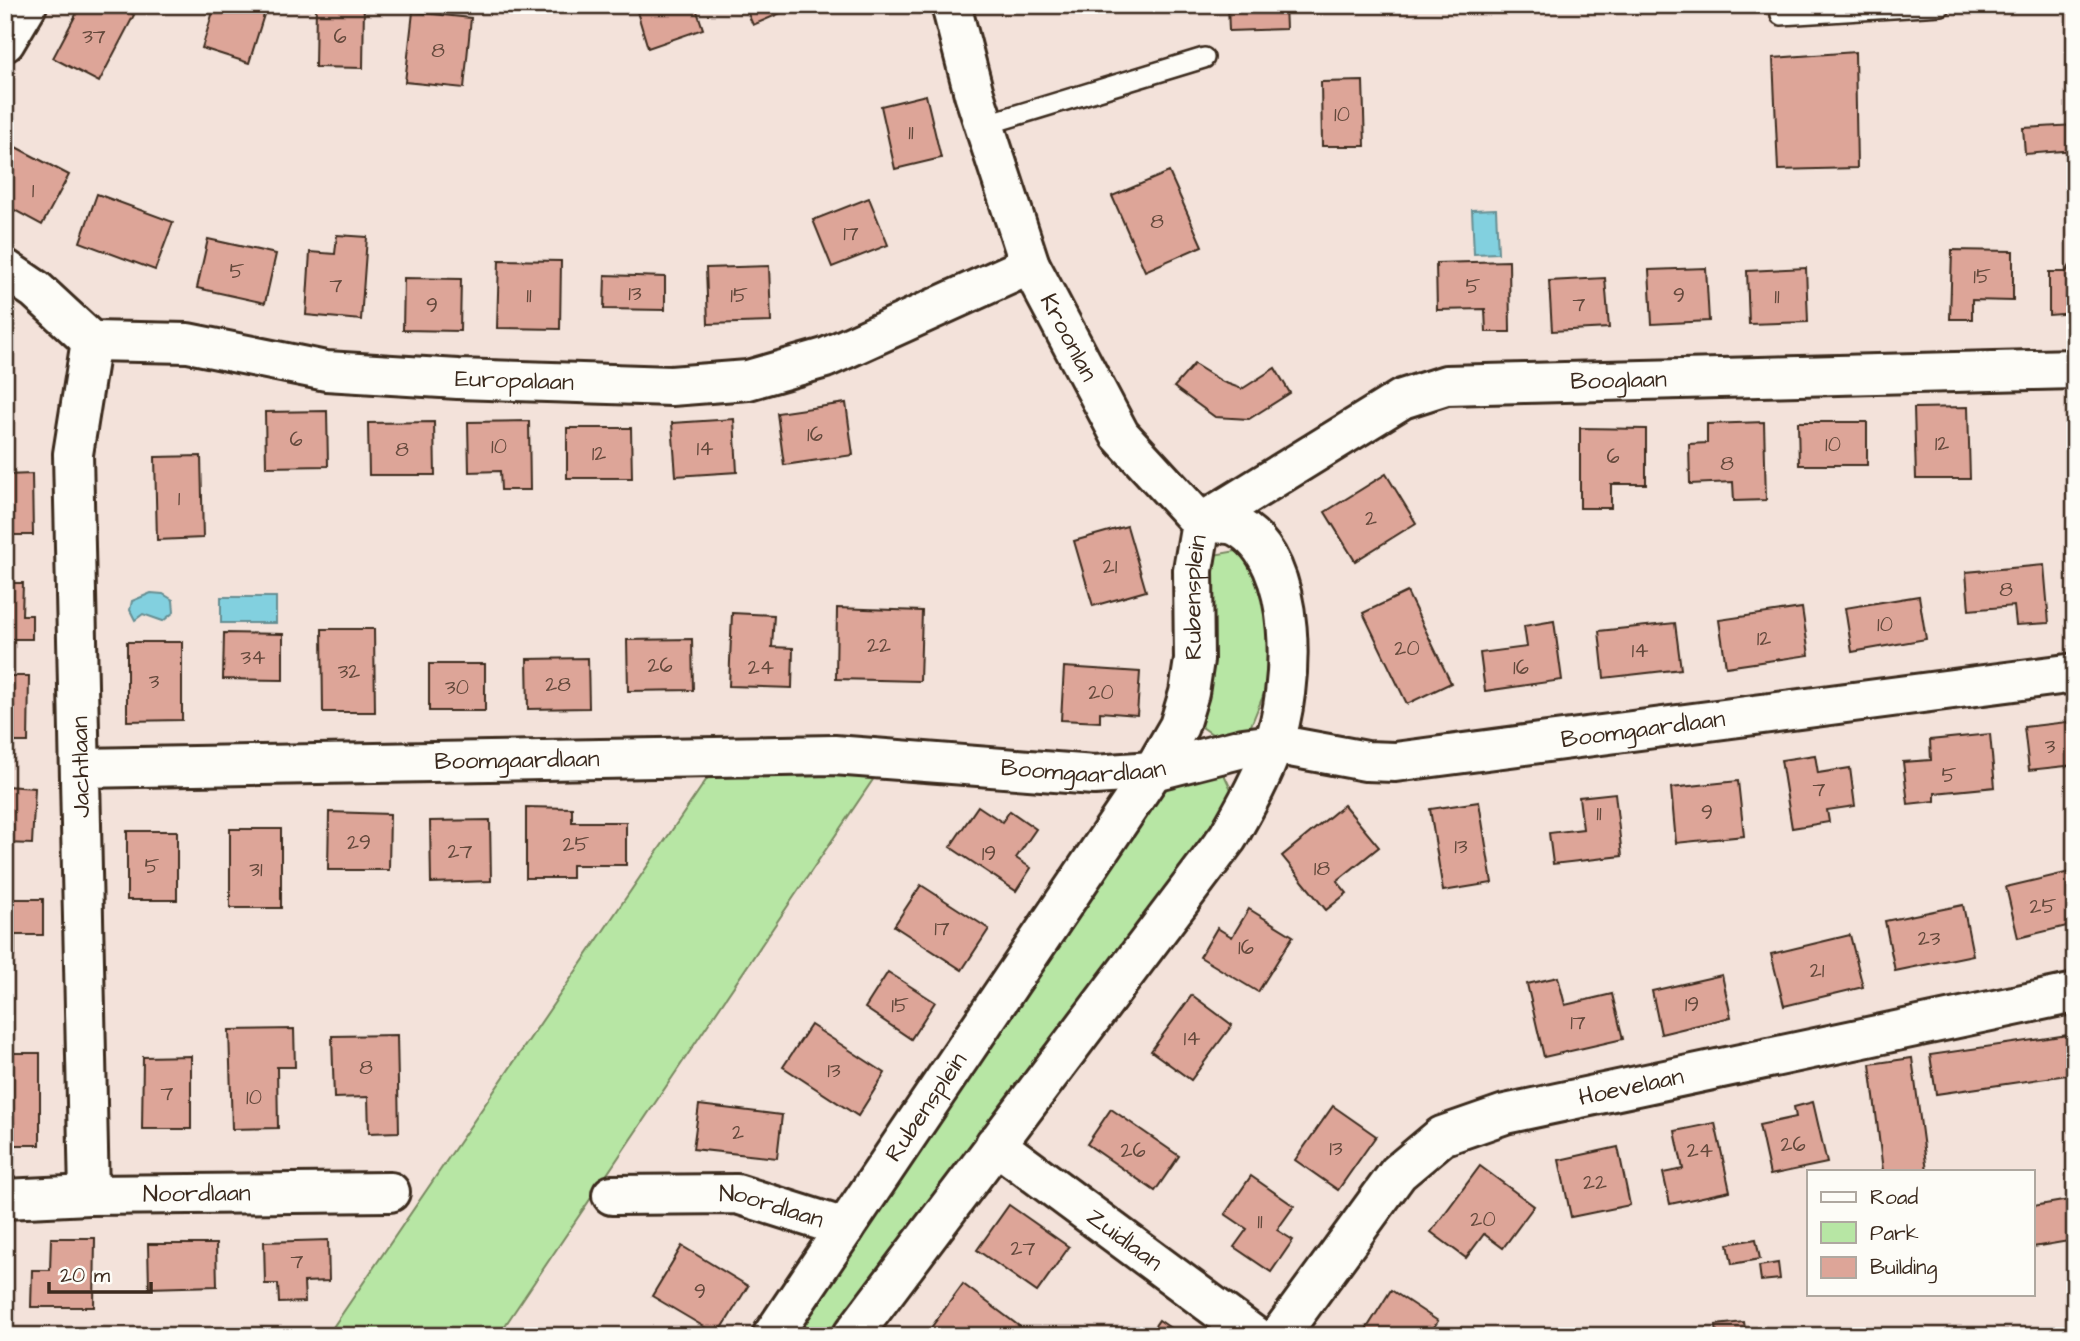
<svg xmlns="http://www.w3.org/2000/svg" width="2080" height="1341" font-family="'Architects Daughter',sans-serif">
<rect width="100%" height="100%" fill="#f3e2da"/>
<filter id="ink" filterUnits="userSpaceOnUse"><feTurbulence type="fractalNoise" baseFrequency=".0143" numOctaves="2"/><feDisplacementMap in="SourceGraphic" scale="14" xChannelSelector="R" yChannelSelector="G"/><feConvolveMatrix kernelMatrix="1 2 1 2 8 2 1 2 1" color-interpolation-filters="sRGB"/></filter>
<g filter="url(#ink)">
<g fill="#b7e6a4" stroke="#798861" stroke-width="2">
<polygon points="1236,551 1260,572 1275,666 1250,728 1215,736 1196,723 1208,556"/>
<polygon points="796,769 876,775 498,1336 327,1336 711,773"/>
<polygon points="1222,770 1236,800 838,1336 787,1336 1156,792"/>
</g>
<g fill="#82d0df" stroke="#668e92" stroke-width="2">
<polygon points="1496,209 1498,253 1474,254 1472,210"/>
<polygon points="151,593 163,594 173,600 174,612 163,621 143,614 135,620 130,610 132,601"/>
<rect x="221" y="597" width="55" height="26"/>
</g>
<g fill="#dda598" stroke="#3b2a1e" stroke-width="2">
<polygon points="81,5 116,5 134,15 99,82 53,58"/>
<polygon points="215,5 267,5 249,63 202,48"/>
<polygon points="316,5 364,5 363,68 315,67"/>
<polygon points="635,5 695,5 703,29 648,48"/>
<polygon points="744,5 796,5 797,6 753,25"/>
<polygon points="839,5 866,5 841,12"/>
<polygon points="1228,5 1285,5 1286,29 1229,31"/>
<polygon points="413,12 471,18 464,88 405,82"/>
<polygon points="1855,52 1857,168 1778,170 1773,58"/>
<polygon points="1363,81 1365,146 1322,146 1321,82"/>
<polygon points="926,95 941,158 895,169 881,106"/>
<polygon points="2075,125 2075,150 2025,154 2023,128"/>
<polygon points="8,143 69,175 42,225 5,205 5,149"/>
<polygon points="1169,172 1202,246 1145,271 1112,196"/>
<polygon points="97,194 173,222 155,270 80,242"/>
<polygon points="869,198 888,245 832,267 813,220"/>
<polygon points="337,235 367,237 361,320 306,315 310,252 335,254"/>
<polygon points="208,239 276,254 265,303 197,288"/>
<polygon points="1952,250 2013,251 2013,301 1972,300 1972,319 1950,319"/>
<polygon points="2075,257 2075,313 2049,315 2049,272 2066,272"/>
<polygon points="499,260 561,261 560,329 497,328"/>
<polygon points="1509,261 1510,332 1486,332 1485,309 1437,310 1436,263"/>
<polygon points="769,266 771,322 708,324 706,268"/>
<polygon points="1706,268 1709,321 1652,324 1649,270"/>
<polygon points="1806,268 1808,322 1749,324 1747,271"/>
<polygon points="605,275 665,277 665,310 604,309"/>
<polygon points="404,278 461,279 460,331 403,330"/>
<polygon points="1605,278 1609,328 1552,331 1549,281"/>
<polygon points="1194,364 1223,382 1242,389 1275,368 1290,393 1249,419 1215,417 1174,387"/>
<polygon points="846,403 853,455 784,465 777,413"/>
<polygon points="1968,407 1970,479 1916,479 1914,408"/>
<polygon points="327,411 328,466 266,467 265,412"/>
<polygon points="734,419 737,472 676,476 672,423"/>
<polygon points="529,421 530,490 501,490 500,471 469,472 468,422"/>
<polygon points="434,422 435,475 369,475 368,423"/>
<polygon points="1764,422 1766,500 1734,501 1733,482 1690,484 1689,444 1707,443 1707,424"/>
<polygon points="1798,422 1867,422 1867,465 1799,465"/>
<polygon points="567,428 631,428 632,478 567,478"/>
<polygon points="1580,428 1646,429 1646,484 1611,484 1611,508 1580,508"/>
<polygon points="201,456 203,538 157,540 155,457"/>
<polygon points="32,474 33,535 5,535 5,475"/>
<polygon points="1386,474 1416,523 1355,561 1325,512"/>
<polygon points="1127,526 1146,591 1093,606 1074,541"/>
<polygon points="2044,565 2049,623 2016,625 2014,606 1969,610 1966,572"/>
<polygon points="5,583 23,583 22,615 32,615 32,639 5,639"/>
<polygon points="1407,592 1451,683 1407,704 1363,613"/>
<polygon points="1919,596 1926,639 1852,652 1845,608"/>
<polygon points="837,608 922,611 920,681 836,679"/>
<polygon points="1802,608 1809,655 1726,667 1719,620"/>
<polygon points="732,613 774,615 772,647 793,648 792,688 729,686"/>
<polygon points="1554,621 1562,680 1485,691 1480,653 1527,647 1524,626"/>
<polygon points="1675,623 1681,669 1604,678 1599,631"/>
<polygon points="322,629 374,629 375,712 323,712"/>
<polygon points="224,633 283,634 283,680 223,679"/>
<polygon points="692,639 693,690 628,691 627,640"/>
<polygon points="127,642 182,642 182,720 127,721"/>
<polygon points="588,658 589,708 528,709 527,659"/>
<rect x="429" y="664" width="56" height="47"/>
<polygon points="1064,667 1140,672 1137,715 1100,712 1100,722 1061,720"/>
<polygon points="5,676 29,676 28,742 5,742"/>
<polygon points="2075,721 2075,765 2029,770 2024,727"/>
<polygon points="1990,734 1995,787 1935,793 1935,801 1908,804 1903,762 1931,760 1930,740"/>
<polygon points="1815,755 1818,773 1850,768 1855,806 1827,810 1829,822 1792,828 1781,760"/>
<polygon points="1738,781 1744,836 1676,843 1671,788"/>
<polygon points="5,786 35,788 32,844 5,843"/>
<polygon points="1615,793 1622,856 1553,864 1549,833 1583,829 1579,797"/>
<polygon points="1479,802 1492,883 1443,891 1430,809"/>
<polygon points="1344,805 1379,847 1337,881 1347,893 1326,910 1282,856"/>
<polygon points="978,806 1002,822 1010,811 1036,829 1016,858 1031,868 1016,891 950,847"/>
<polygon points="526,807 572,808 572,822 626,822 626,865 572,865 572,878 526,878"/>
<polygon points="329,812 390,814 389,870 328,870"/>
<polygon points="490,820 491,881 431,883 430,821"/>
<rect x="230" y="829" width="51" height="79"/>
<rect x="127" y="831" width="50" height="69"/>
<polygon points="2074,871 2075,924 2018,938 2006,887"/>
<polygon points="921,885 989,929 962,970 894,926"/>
<polygon points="5,899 43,899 43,935 15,935 15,955 5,955"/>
<polygon points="1963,905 1973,955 1895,971 1885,921"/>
<polygon points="1249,909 1293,936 1258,992 1200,957 1217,928 1232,937"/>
<polygon points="1850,935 1863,987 1784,1006 1771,954"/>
<polygon points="888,972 935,1002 911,1039 865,1008"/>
<polygon points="1722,975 1731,1017 1661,1034 1652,991"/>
<polygon points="1558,977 1565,1005 1612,994 1623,1039 1544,1057 1527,984"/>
<polygon points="1192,995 1232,1025 1191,1080 1151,1051"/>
<polygon points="811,1025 885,1073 858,1116 783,1067"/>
<polygon points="294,1029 295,1067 277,1067 278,1128 232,1129 229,1030"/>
<polygon points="2075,1034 2075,1074 1936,1094 1930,1055"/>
<polygon points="397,1035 399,1132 369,1133 368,1097 334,1098 332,1036"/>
<rect x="5" y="1053" width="35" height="92"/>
<polygon points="191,1056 191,1129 142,1129 143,1057"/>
<polygon points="1912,1058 1927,1171 1883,1171 1870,1064"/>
<polygon points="1813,1102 1827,1163 1770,1175 1759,1125 1796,1117 1794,1107"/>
<polygon points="699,1105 782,1115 777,1158 693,1149"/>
<polygon points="1333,1106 1376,1136 1338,1190 1295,1160"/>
<polygon points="1111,1109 1179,1156 1155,1191 1087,1144"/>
<polygon points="1715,1123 1730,1191 1670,1204 1663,1173 1683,1169 1675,1131"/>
<polygon points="1618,1147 1630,1205 1571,1217 1559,1160"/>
<polygon points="1480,1166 1534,1206 1503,1248 1484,1234 1466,1258 1431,1232"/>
<polygon points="1251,1176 1294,1206 1277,1230 1293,1240 1271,1272 1234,1247 1247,1229 1225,1214"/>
<polygon points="2075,1199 2075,1240 2033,1247 2033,1206"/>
<polygon points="1009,1205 1069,1247 1037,1292 977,1250"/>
<polygon points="51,1238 95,1238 94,1307 31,1307 32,1270 50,1270"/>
<polygon points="1756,1239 1760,1259 1732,1264 1728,1244"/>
<polygon points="328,1240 329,1281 304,1282 305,1302 279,1303 278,1284 265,1284 264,1242"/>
<polygon points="148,1244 216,1244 217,1286 149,1288"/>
<polygon points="682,1246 748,1286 718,1335 652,1296"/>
<polygon points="1778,1263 1780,1279 1761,1281 1759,1266"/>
<polygon points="963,1284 1023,1329 1018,1336 925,1336"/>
<polygon points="1391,1290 1438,1321 1428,1336 1362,1336"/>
<polygon points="1159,1320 1182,1336 1148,1336"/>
<polygon points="1744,1322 1746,1336 1717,1336 1716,1325"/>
</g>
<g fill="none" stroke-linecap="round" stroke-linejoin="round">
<defs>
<g id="lane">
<polyline points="1781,15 1941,5"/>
<polyline points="984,125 1204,58"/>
</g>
<g id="street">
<path id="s1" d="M951 5 974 94 1030 265 1120 435 1201 523"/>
<polyline points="5,42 27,5"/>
<path id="s2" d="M5 269 36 290 91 341 188 343 326 371 458 379 671 386 748 380 825 358 1030 265"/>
<path id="s3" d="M1201 523 1402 399 1446 385 2075 369"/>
<path id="s4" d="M81 768 834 755 1094 775 1153 771 1243 748 1274 744 1366 761 1395 762 2075 673"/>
<path id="s5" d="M995 1144 1254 1336"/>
<polyline points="89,1195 73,454 91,341"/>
<path id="s6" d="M612 1195 737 1194 845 1228"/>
<path id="s7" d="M5 1199 89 1195 390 1192"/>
<path id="s8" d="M772 1336 1153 771 1179 726 1189 693 1194 660 1193 570 1201 523"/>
<path d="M852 1336 1228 837C1245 807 1262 778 1273 746 1294 689 1300 561 1238 527 1229 522 1212 524 1201 523"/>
<path id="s9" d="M1279 1336 1398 1173 1442 1136 1505 1114 2075 993"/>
</g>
</defs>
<use href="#lane" stroke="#3b2a1e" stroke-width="24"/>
<use href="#street" stroke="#3b2a1e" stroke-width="44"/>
<use href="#lane" stroke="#fdfcf7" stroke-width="19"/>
<use href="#street" stroke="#fdfcf7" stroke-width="38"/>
</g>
</g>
<g text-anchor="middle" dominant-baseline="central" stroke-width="7" stroke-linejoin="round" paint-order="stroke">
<g font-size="21" fill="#64493c">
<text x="94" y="36">37</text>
<text x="340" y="36">6</text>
<text x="438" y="50">8</text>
<text x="1342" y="114">10</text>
<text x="911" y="132">11</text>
<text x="33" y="190">1</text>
<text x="1157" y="221">8</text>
<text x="851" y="233">17</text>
<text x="237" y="271">5</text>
<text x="1982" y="276">15</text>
<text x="336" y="285">7</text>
<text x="1473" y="286">5</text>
<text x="635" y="293">13</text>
<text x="529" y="295">11</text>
<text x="739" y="295">15</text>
<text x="1679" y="295">9</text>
<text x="1777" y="296">11</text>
<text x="1579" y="304">7</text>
<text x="432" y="305">9</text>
<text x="815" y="434">16</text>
<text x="296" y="439">6</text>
<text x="1942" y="443">12</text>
<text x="1833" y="444">10</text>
<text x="499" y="446">10</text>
<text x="705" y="448">14</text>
<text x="402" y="449">8</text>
<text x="599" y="453">12</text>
<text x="1613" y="456">6</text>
<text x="1727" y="463">8</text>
<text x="179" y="498">1</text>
<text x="1371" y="518">2</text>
<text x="1110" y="566">21</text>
<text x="2006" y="589">8</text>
<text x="1885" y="624">10</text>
<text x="1764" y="638">12</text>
<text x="879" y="645">22</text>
<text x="1407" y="648">20</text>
<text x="1640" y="650">14</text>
<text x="253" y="657">34</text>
<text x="660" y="665">26</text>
<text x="761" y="667">24</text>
<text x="1521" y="667">16</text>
<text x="349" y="671">32</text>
<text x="154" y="681">3</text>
<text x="558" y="684">28</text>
<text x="457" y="687">30</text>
<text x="1101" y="692">20</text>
<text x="2050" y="746">3</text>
<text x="1949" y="775">5</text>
<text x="1819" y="789">7</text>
<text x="1707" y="812">9</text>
<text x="1599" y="813">11</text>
<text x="359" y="842">29</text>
<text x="576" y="844">25</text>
<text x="1461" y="846">13</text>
<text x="460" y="851">27</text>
<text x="989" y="853">19</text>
<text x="152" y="866">5</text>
<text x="1322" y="868">18</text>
<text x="256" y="869">31</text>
<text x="2043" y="906">25</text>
<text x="942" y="928">17</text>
<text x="1929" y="938">23</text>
<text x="1246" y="947">16</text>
<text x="1817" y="970">21</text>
<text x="1692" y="1004">19</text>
<text x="900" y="1005">15</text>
<text x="1578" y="1022">17</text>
<text x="1192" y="1038">14</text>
<text x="366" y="1067">8</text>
<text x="834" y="1070">13</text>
<text x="167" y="1093">7</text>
<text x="254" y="1097">10</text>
<text x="738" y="1132">2</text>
<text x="1793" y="1144">26</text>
<text x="1336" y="1148">13</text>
<text x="1133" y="1150">26</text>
<text x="1700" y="1150">24</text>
<text x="1595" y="1182">22</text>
<text x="1483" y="1219">20</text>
<text x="1260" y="1221">11</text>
<text x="1023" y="1248">27</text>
<text x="297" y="1261">7</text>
<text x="700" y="1291">9</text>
</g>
<g font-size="24" fill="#3b2a1e" stroke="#fdfcf7">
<text stroke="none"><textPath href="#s1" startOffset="354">Kroonlan</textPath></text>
<text stroke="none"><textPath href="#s2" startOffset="539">Europalaan</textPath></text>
<text stroke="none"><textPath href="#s3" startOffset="455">Booglaan</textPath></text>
<text stroke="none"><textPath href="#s8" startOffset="864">Rubensplein</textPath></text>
<text stroke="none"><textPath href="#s4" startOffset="1570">Boomgaardlaan</textPath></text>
<text stroke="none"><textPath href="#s4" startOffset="436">Boomgaardlaan</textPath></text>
<text stroke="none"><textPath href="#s4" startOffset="1003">Boomgaardlaan</textPath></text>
<text transform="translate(81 767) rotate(-91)">Jachtlaan</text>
<text stroke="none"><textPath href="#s9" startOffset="455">Hoevelaan</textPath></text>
<text stroke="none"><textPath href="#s8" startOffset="276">Rubensplein</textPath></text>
<text stroke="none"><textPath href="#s7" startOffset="192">Noordlaan</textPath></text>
<text stroke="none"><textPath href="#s6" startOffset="161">Noordlaan</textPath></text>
<text stroke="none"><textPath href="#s5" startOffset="161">Zuidlaan</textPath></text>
</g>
</g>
<rect width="2080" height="1341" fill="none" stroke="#fdfcf7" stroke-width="28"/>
<rect x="14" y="14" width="2052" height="1313" fill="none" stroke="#3b2a1e" stroke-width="2.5" filter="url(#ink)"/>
<rect x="1807" y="1170" width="228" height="126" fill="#fdfcf7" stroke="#afa8a0" stroke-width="2"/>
<rect x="1821" y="1192" width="35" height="10" fill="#fdfcf7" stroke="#afa8a0" stroke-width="2"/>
<text x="1870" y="1204" font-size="21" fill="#3b2a1e">Road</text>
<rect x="1821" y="1222" width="35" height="21" fill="#b7e6a4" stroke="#afa8a0" stroke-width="2"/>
<text x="1870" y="1240" font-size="21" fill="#3b2a1e">Park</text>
<rect x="1821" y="1257" width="35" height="21" fill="#dda598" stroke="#afa8a0" stroke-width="2"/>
<text x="1870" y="1274" font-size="21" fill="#3b2a1e">Building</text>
<path d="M49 1282v10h102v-10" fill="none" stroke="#3b2a1e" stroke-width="3.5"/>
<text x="60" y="1282" font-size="21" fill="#3b2a1e" stroke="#fdfcf7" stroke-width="5" paint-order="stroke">20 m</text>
</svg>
